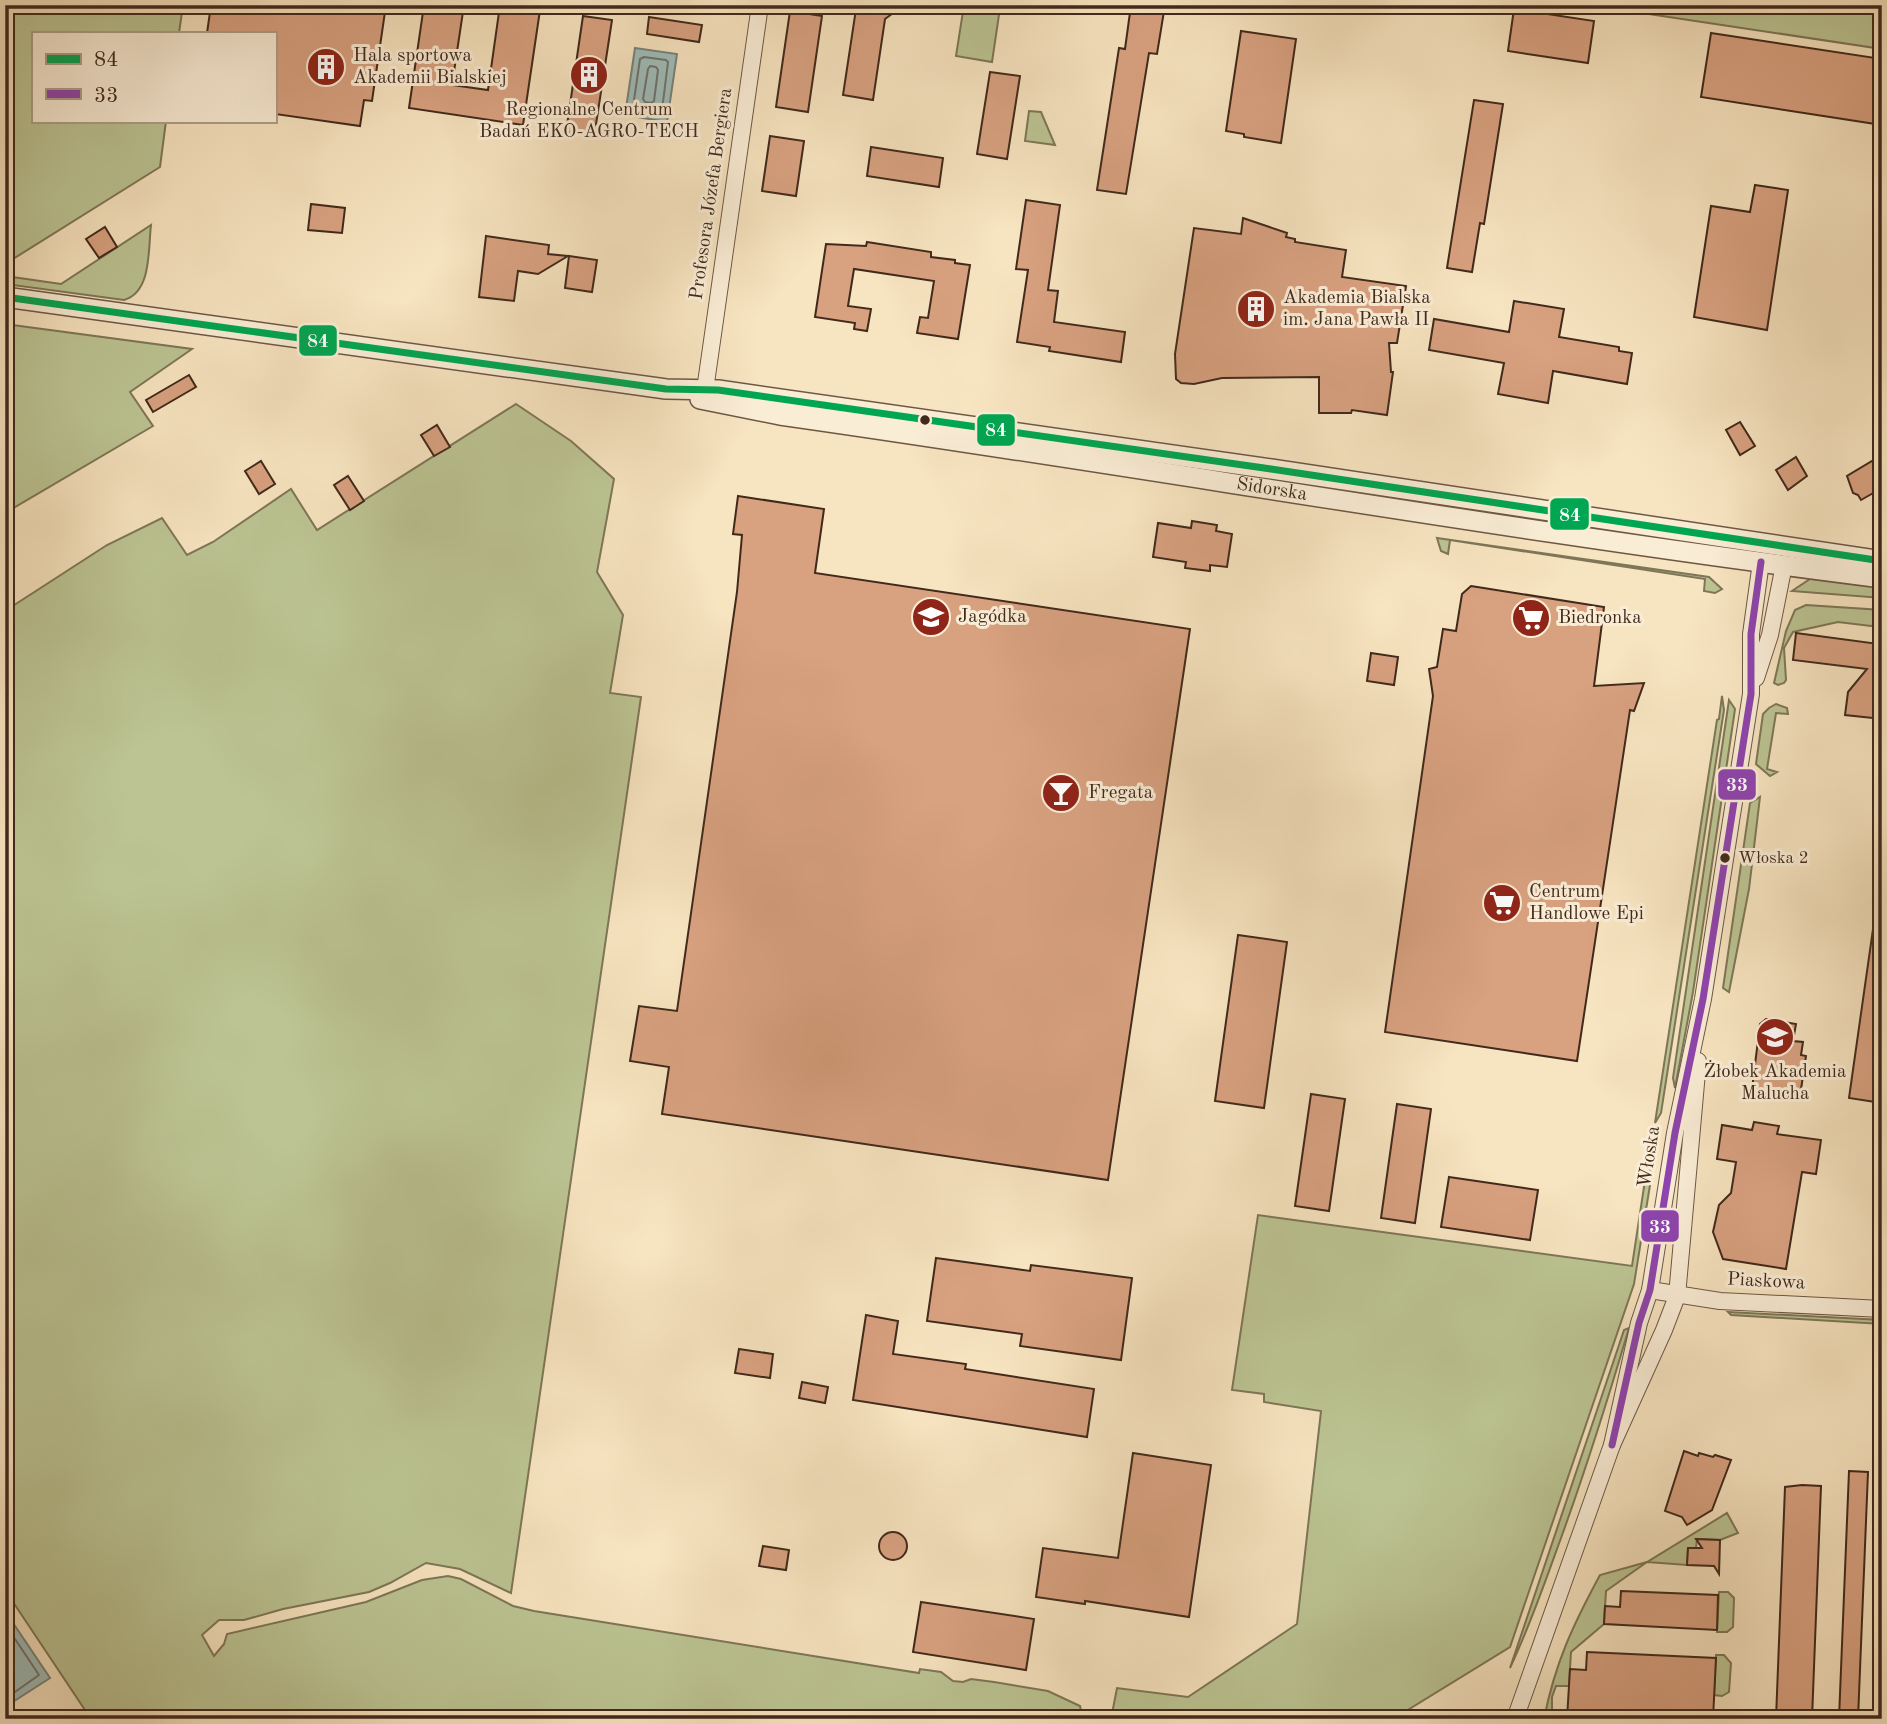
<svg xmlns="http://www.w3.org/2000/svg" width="1887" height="1724" font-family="'Old Standard TT',serif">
<rect width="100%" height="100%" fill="#f7e4c0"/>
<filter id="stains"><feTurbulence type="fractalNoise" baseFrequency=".00286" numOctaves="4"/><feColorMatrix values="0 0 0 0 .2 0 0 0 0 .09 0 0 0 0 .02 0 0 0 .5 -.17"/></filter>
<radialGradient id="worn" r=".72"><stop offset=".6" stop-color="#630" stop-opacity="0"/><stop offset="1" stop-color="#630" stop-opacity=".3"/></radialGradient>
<g fill="#bcc493" stroke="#7e7657" stroke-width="2">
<polygon points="5,5 183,5 179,33 33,33 33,121 166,121 160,167 5,264"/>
<polygon points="964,5 1000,8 992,62 956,56"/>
<polygon points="1589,5 1882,5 1882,49"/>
<polygon points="1029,111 1041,112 1055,145 1025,141"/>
<path d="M151 225C148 249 152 292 124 300L5 284V276L61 284Z"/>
<polygon points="5,324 192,349 130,392 153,426 5,513"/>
<polygon points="516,404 571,441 614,479 597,572 623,615 610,693 641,697 511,1593 460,1569 426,1563 390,1583 369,1592 283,1609 244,1620 219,1620 202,1635 214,1656 224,1644 227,1634 366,1602 422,1580 448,1576 461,1579 513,1606 534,1611 919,1673 920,1669 941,1672 953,1681 963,1682 971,1679 994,1682 1048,1691 1080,1706 1083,1719 91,1719 5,1590 5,611 107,545 162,518 187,555 213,542 291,489 317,530"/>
<polygon points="1437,538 1709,577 1722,589 1715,593 1704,591 1705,579 1450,540 1448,554 1441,551"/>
<polygon points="1813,577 1882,584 1882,598 1792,591"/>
<polygon points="1806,605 1882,610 1882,623 1871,626 1838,622 1793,632 1784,648 1786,680 1784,683 1778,685 1774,683 1786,631 1795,610"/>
<polygon points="1722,696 1724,710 1661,1113 1655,1123 1717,720 1719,719"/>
<polygon points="1729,700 1735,709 1734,716 1693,992 1675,1088 1673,1078"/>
<polygon points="1776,704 1787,708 1788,714 1776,713 1767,769 1777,772 1770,776 1756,764 1763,714 1769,708"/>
<polygon points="1760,797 1749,889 1729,992 1723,988 1750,803"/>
<polygon points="1649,1154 1651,1179 1634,1284 1510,1647 1393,1719 1111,1719 1117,1688 1188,1697 1297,1624 1321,1411 1264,1402 1264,1394 1232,1390 1258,1215 1632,1266"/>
<polygon points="1728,1312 1882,1320 1882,1324 1731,1315"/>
<path d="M1629 1328C1608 1399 1586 1469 1561 1538 1545 1582 1530 1626 1510 1668L1619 1345 1624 1330Z"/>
<path d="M1727 1513 1738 1533 1720 1540 1697 1539 1696 1548H1688L1687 1565 1647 1562 1606 1591 1604 1624 1571 1652 1569 1686H1556L1552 1697V1719H1544C1555 1663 1573 1625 1600 1575L1647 1562Z"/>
<polygon points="1719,1592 1728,1592 1734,1598 1733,1627 1727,1632 1717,1632"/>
<polygon points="1716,1655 1724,1655 1731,1663 1729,1692 1722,1696 1714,1695"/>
</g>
<g fill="#9fbdbb" stroke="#79827b" stroke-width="2">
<polygon points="635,48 677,54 667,122 625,115"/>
<polygon points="5,1611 50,1678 5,1707"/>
</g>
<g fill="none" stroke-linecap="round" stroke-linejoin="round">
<g stroke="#70736b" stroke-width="2">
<polygon points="644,57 666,60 668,62 662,110 659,113 636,110 633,107 640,59"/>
<polygon points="650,66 656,67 658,70 654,101 651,103 645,102 643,99 648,69"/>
<polyline points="5,1624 39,1675 5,1699"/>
</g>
</g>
<g fill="#d8a180" stroke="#41291b" stroke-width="2">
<polygon points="211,5 386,5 372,101 364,100 360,126 275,114 275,33 207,33"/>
<polygon points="424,5 464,5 452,85 488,90 500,5 540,10 523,125 409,108"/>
<polygon points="859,5 904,5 885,19 873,100 843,95 856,9 858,9"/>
<polygon points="1131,5 1165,5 1157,54 1149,53 1126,194 1097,190 1119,48 1125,49"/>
<polygon points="1514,9 1594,21 1588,63 1508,51"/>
<polygon points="790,11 822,16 808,112 776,107"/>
<polygon points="583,16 612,20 595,131 587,130 587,135 566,132"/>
<polygon points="649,17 702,25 699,42 647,34"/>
<polygon points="1241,31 1296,39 1281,143 1244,137 1244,134 1226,131"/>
<polygon points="1711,33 1882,59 1882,125 1701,97"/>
<polygon points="990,72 1020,76 1007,159 977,154"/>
<polygon points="1474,100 1503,104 1484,224 1480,223 1472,272 1447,268"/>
<polygon points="770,136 804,141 796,196 762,191"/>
<polygon points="871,147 943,158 939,187 867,176"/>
<polygon points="1755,185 1788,190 1767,330 1694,317 1711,206 1750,212"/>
<polygon points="1026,200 1060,205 1048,290 1058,291 1054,322 1125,332 1121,362 1049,351 1050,347 1017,342 1028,270 1016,269"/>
<polygon points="311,204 345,208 342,233 308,230"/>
<polygon points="1243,218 1287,233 1286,237 1295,239 1295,242 1346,250 1342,277 1406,286 1397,343 1389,343 1391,372 1393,372 1387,415 1352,410 1351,413 1319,413 1319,377 1222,378 1194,384 1181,383 1176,379 1175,354 1194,228 1241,234"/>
<polygon points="105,227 117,247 99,258 86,239"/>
<polygon points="486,236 549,245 548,254 568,256 538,274 518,271 514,301 479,297"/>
<polygon points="867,242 931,252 931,257 955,260 955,263 970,265 958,339 917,333 920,317 928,318 934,281 854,269 848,306 871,309 867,331 854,329 855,323 815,317 826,244 866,246"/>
<polygon points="569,256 597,260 592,292 565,288"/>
<polygon points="1514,301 1564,309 1559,337 1619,347 1619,351 1632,353 1627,384 1553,371 1548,403 1498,394 1504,363 1429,350 1434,319 1509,332"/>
<polygon points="189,375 196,387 153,412 146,400"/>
<polygon points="1740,422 1755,446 1740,455 1726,430"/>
<polygon points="437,425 450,447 434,456 421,435"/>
<polygon points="1882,455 1882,488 1861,500 1858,495 1853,493 1847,476"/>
<polygon points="1796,457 1807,476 1788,490 1776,470"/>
<polygon points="261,461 275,484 259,494 245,471"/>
<polygon points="348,476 364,501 350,510 334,485"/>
<polygon points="738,496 824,509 815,573 1190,629 1108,1180 662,1114 669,1067 630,1061 639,1006 677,1011 737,592 742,535 733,534"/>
<polygon points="1192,521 1217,525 1216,531 1232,534 1227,567 1210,565 1210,571 1185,568 1186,562 1153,557 1158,523 1191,528"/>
<polygon points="1471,586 1604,607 1594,686 1644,683 1634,711 1630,710 1577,1061 1385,1032 1433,696 1429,669 1437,667 1443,629 1456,631 1462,594"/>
<polygon points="1796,633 1879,644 1874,679 1882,680 1882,719 1845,715 1848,692 1867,669 1793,660"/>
<polygon points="1371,653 1398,657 1394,685 1367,681"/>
<polygon points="1873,929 1882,930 1882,1103 1849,1098"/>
<polygon points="1238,935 1287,942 1264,1108 1215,1101"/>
<polygon points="1766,1019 1796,1024 1793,1041 1803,1042 1801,1055 1806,1056 1800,1096 1752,1089 1760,1024"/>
<polygon points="1311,1094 1345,1099 1329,1211 1295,1206"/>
<polygon points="1397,1104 1431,1109 1415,1223 1381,1218"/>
<polygon points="1754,1122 1779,1126 1777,1134 1821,1140 1816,1174 1802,1172 1786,1269 1723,1259 1713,1232 1719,1205 1731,1193 1736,1162 1717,1159 1722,1125 1752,1130"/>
<polygon points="1449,1177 1538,1190 1530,1240 1441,1227"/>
<polygon points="936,1258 1030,1271 1031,1265 1132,1278 1121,1360 1020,1346 1022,1334 927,1321"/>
<polygon points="866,1315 898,1321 893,1354 966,1364 965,1369 1094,1389 1087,1437 853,1400"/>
<polygon points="739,1349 773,1354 770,1378 735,1373"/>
<polygon points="802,1382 828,1387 825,1403 799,1398"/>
<polygon points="1684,1451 1698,1456 1699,1453 1713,1457 1715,1455 1731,1460 1712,1510 1687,1525 1682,1517 1665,1511"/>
<polygon points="1133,1453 1211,1465 1189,1617 1085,1601 1085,1604 1036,1597 1043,1548 1118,1558"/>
<polygon points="1849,1471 1868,1472 1858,1719 1839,1719"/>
<polygon points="1802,1485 1821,1486 1812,1719 1776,1719 1785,1487"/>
<circle cx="893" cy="1546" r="14"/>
<polygon points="1696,1539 1720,1540 1719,1574 1714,1566 1687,1565 1688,1548 1702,1548"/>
<polygon points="763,1546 789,1550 786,1570 759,1566"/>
<polygon points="1621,1591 1718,1595 1717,1630 1604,1624 1605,1606 1620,1607"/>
<polygon points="921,1602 1034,1619 1026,1670 913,1652"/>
<polygon points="1587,1652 1716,1658 1713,1719 1567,1719 1570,1669 1586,1670"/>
</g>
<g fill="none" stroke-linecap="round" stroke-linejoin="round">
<defs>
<g id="minor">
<polyline points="705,390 760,5"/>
<polyline points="1756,678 1770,635 1784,565"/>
<polyline points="1650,1290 1720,1301 1882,1309"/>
<polyline points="1612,1445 1639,1323 1650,1290 1675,1133 1703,999 1751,694 1751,634 1761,562"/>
<polyline points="1515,1719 1612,1445 1664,1330 1677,1296 1698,1061"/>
</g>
<g id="tertiary">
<polyline points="5,297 666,389 718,390 1271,469 1882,561"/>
<path id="s1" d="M700 399 780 415C1148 467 1513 532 1882 578"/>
</g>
</defs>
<use href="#minor" stroke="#6e5844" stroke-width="18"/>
<use href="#tertiary" stroke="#6e5844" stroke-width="22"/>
<use href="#minor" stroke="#faedd6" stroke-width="16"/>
<use href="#tertiary" stroke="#faedd6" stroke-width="19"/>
<defs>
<polyline id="bus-1" points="5,297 666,389 718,390 1271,469 1882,561"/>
<polyline id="bus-2" points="1612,1445 1639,1323 1650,1290 1675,1133 1703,999 1751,694 1751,634 1761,562"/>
</defs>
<use href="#bus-1" stroke="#faedd6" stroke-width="12"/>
<use href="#bus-2" stroke="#faedd6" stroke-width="12"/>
<use href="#bus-1" stroke="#00a651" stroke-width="7"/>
<use href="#bus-2" stroke="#8e44ad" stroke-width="7"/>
</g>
<defs>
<symbol id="building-disc" viewBox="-11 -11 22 22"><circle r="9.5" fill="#8f2418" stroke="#faedd6"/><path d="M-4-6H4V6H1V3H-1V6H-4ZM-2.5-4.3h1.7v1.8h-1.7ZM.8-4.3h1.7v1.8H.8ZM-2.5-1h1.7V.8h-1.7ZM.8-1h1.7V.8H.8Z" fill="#fff"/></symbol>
<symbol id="school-disc" viewBox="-11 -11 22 22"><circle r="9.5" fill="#8f2418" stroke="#faedd6"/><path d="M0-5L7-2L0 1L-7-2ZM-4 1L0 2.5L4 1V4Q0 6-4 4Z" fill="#fff"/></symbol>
<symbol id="supermarket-disc" viewBox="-11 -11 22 22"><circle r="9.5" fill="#8f2418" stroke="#faedd6"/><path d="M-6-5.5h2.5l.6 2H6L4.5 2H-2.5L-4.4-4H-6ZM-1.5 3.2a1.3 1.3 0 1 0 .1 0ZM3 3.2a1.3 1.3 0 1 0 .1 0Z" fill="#fff"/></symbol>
<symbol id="bar-disc" viewBox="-11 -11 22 22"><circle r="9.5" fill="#8f2418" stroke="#faedd6"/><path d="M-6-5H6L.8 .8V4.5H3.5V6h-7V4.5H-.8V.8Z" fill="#fff"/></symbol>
</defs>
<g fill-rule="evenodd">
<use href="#building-disc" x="304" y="45" width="44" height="44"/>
<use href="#building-disc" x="567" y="53" width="44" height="44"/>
<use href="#building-disc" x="1234" y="287" width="44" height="44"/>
<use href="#school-disc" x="909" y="595" width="44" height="44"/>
<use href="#supermarket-disc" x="1509" y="596" width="44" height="44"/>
<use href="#bar-disc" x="1039" y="771" width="44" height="44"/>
<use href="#supermarket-disc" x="1480" y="881" width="44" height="44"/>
<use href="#school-disc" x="1753" y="1015" width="44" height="44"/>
</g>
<g fill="#41291b" stroke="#faedd6" stroke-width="2.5">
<circle cx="925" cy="420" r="6"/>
<circle cx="1725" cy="858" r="6"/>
</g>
<g text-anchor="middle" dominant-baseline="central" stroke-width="6" stroke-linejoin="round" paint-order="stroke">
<g font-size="17" fill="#41291b" stroke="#faedd6" text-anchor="start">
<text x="1738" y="858">Włoska 2</text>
</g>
<g font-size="19" fill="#41291b" stroke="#faedd6" text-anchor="start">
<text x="353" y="56">Hala sportowa<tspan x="353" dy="22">Akademii Bialskiej</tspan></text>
<text x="589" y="110" text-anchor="middle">Regionalne Centrum<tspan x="589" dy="22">Badań EKO-AGRO-TECH</tspan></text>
<text x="1283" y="298">Akademia Bialska<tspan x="1283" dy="22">im. Jana Pawła II</tspan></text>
<text x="958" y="617">Jagódka</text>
<text x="1558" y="618">Biedronka</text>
<text x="1088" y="793">Fregata</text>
<text x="1529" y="892">Centrum<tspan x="1529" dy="22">Handlowe Epi</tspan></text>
<text x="1775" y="1072" text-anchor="middle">Żłobek Akademia<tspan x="1775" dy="22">Malucha</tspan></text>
</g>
<g font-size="19" fill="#41291b" stroke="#faedd6">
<text transform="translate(712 194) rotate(-82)">Profesora Józefa Bergiera</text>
<text stroke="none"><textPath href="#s1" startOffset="579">Sidorska</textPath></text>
<text transform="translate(1650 1157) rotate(-81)">Włoska</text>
<text transform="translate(1766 1282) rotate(3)">Piaskowa</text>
</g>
</g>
<g stroke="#faedd6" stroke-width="2.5">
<rect x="298" y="324" width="40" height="33" rx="7" fill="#00a651"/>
<rect x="976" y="413" width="40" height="34" rx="7" fill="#00a651"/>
<rect x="1549" y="497" width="41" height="34" rx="7" fill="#00a651"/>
<rect x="1717" y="768" width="40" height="33" rx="7" fill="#8e44ad"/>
<rect x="1640" y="1209" width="40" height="34" rx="7" fill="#8e44ad"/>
</g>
<g font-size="19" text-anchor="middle" font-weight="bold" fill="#fff">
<text x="318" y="347">84</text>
<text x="996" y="436">84</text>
<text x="1570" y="521">84</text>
<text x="1737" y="791">33</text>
<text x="1660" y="1233">33</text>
</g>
<rect width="1887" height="1724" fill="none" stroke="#f7e4c0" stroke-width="28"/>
<rect x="7" y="7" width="1873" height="1710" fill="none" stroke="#41291b" stroke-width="3.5"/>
<rect x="14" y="14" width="1859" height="1696" fill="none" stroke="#41291b" stroke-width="2"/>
<rect x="32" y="32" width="245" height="91" fill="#faedd6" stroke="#b09f8b" stroke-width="2"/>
<rect x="46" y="54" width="35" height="10" fill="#00a651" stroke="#b09f8b" stroke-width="2"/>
<text x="94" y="66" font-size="21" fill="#41291b">84</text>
<rect x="46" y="89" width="35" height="10" fill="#8e44ad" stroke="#b09f8b" stroke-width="2"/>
<text x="94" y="102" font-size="21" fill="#41291b">33</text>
<rect width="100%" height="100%" filter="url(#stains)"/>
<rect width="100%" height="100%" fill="url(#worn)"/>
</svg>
